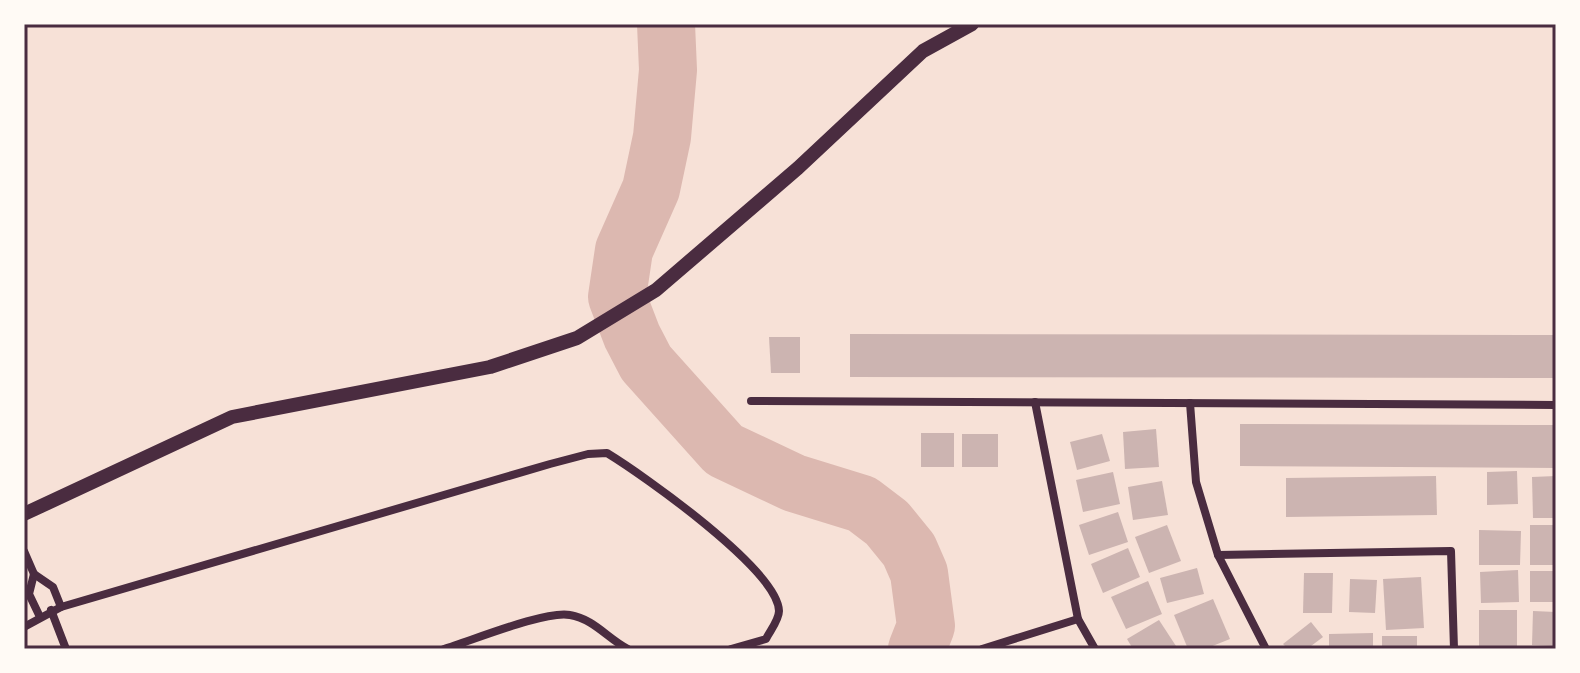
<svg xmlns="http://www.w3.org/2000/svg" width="1580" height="673" font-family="Lato,sans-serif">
<rect width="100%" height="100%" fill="#f7e1d7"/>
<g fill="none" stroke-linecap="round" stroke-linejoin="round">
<polyline stroke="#dcb8b0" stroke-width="58" points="666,24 668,70 662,137 651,189 624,250 617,297 632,336 646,363 724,450 794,483 862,504 887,523 909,550 919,573 926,626 917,649"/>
</g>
<g fill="#ccb4b1">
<polygon points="850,334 1556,335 1556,378 850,377"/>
<polygon points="769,337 800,337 800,373 771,373"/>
<polygon points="1240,424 1556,425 1556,468 1240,466"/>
<polygon points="1156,429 1159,467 1125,469 1123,432"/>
<rect x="921" y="433" width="33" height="34"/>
<rect x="962" y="434" width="36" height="33"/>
<polygon points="1102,434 1110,461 1077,470 1070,442"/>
<polygon points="1517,471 1518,504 1487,505 1487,472"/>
<polygon points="1113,472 1120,504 1083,512 1076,480"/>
<polygon points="1436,476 1437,515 1286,517 1286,478"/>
<polygon points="1556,476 1556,518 1533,518 1532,477"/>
<polygon points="1162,481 1168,515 1133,520 1128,487"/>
<polygon points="1118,512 1128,542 1089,555 1079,525"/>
<polygon points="1167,525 1181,561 1149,573 1135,537"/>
<rect x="1530" y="525" width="26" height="40"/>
<polygon points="1479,530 1521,531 1520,565 1479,565"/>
<polygon points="1128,548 1140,577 1103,593 1091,564"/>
<polygon points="1197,568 1204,594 1167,603 1160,578"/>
<polygon points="1518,570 1519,602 1481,603 1480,572"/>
<rect x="1530" y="571" width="26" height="31"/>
<polygon points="1304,573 1333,573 1332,613 1303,613"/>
<polygon points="1421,577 1424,628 1386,630 1383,579"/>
<polygon points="1350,579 1377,580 1375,613 1349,612"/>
<polygon points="1148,581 1162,614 1126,629 1111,597"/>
<polygon points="1213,599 1230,639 1205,649 1188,649 1174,615"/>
<rect x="1479" y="610" width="38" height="39"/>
<polygon points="1533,611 1556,612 1556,646 1532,645"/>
<polygon points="1159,620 1176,646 1170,649 1133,649 1127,639"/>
<polygon points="1311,622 1323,637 1307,649 1288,649 1283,644"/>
<polygon points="1373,633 1373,649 1329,649 1329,634"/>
<rect x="1382" y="636" width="35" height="13"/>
</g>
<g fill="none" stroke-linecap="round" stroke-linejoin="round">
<g stroke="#4a2c40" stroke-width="8">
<polyline points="751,401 1556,405"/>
<polyline points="1035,402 1078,619 1095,649"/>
<polyline points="1190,403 1196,482 1218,555 1266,649"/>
<polyline points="24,551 34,574 29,594 40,617"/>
<polyline points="1218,555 1451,551 1454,649"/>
<polyline points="34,574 53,587 61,607"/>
<polyline points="51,610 66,649"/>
<path d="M24 627 61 607 550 464 588 454 607 453C643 475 778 570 779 611 779 620 770 631 766 639L731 649"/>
<path d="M444 649C471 641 546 610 570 615 594 619 608 639 628 649"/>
<polyline points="982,649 1078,619"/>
</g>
<polyline stroke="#4a2c40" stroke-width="14" points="24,514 232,417 490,367 577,338 656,290 798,168 923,51 972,24"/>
</g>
<rect width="1580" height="673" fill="none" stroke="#fffaf5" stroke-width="52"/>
<rect x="26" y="26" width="1528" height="621" fill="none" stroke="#4a2c40" stroke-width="3"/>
</svg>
